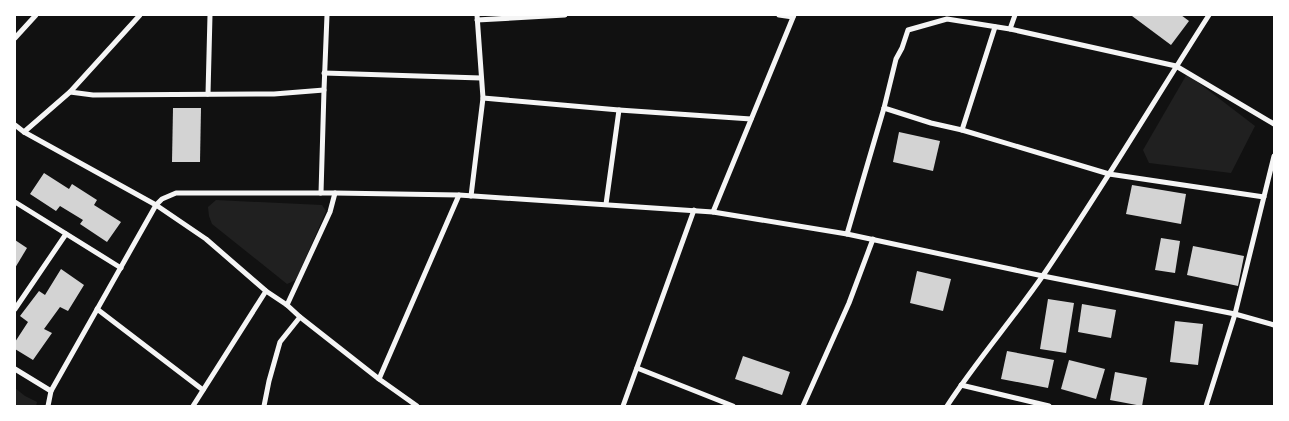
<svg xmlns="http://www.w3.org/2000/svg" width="1289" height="421" font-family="Rubik,sans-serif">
<rect width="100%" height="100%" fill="#111"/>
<g fill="#202020">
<polygon points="1187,74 1255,126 1231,173 1149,163 1143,150"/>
<polygon points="216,200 322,205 326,211 296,280 287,284 212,224 209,216 208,207"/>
<polygon points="15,388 25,396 37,402 36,406 15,406"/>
</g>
<g fill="#d3d3d3">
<polygon points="1133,15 1181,15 1189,21 1171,45 1132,16"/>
<polygon points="173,108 201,108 200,162 172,162"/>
<polygon points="899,132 940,141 933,171 893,162"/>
<polygon points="44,173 69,189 72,184 97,200 94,205 121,222 107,242 80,224 83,220 60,206 56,211 30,194"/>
<polygon points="1132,185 1186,194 1181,224 1126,214"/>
<polygon points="1161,238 1180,241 1175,273 1155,270"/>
<polygon points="15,240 27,248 15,268"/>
<polygon points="1193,246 1244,256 1238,286 1187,275"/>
<polygon points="61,269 84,285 68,311 60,307 44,329 52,333 33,360 15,349 15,342 28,322 20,316 39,291 45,295"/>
<polygon points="917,271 951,279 943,311 910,303"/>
<polygon points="1048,299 1074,303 1066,353 1040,349"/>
<polygon points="1082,304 1116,310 1111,338 1078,332"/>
<polygon points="1175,321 1203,324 1198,365 1170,362"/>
<polygon points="1007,351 1054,360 1048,388 1001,379"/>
<polygon points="743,356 790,372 782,395 735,379"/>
<polygon points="1069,360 1105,369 1096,399 1061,389"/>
<polygon points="1115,372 1147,378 1142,406 1110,400"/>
</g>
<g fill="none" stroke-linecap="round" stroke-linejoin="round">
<g stroke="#f5f5f5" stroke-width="5">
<polyline points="779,15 793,17"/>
<polyline points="477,20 565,15"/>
<polyline points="1010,29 1015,15"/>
<polyline points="15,38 36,15"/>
<polyline points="324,73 481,78"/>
<polyline points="70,92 93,95 274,94 324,90"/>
<polyline points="208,94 210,15"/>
<polyline points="483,98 619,110 751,119"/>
<polyline points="884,108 931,123 962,130 1109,174 1264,197"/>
<polyline points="15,125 24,132 156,205 206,239 266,291 287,305 300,317 379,379 417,406"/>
<polyline points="962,130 995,27"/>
<polyline points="24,132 70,92 140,15"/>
<polyline points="321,193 324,90 327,15"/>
<polyline points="471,196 483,98 477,15"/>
<polyline points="15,202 121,268"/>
<polyline points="606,204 619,110"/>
<polyline points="713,212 794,15"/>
<polyline points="847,234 884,108 896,59 902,48 908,30 947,19 1010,29 1176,66 1274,124"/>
<polyline points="287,305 330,212 335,193"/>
<polyline points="15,309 66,234"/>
<polyline points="97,309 203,390"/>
<polyline points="637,368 733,406"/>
<polyline points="15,369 51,391"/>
<polyline points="379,379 459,195"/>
<polyline points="961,385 1049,406"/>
<polyline points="48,406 51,391 156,205 162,199 176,193 335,193 459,195 713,212 847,234 1043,276 1235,314 1274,325"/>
<polyline points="193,406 266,291"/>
<polyline points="264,406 269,381 280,342 300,317"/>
<polyline points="623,406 694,210"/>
<polyline points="803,406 849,303 873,239"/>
<path d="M947 406C977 360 1013 319 1044 274 1101 190 1154 101 1209 15"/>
<polyline points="1206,406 1235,314 1274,156"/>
</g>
</g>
<rect width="1289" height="421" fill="none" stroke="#ffffff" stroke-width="32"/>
</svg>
